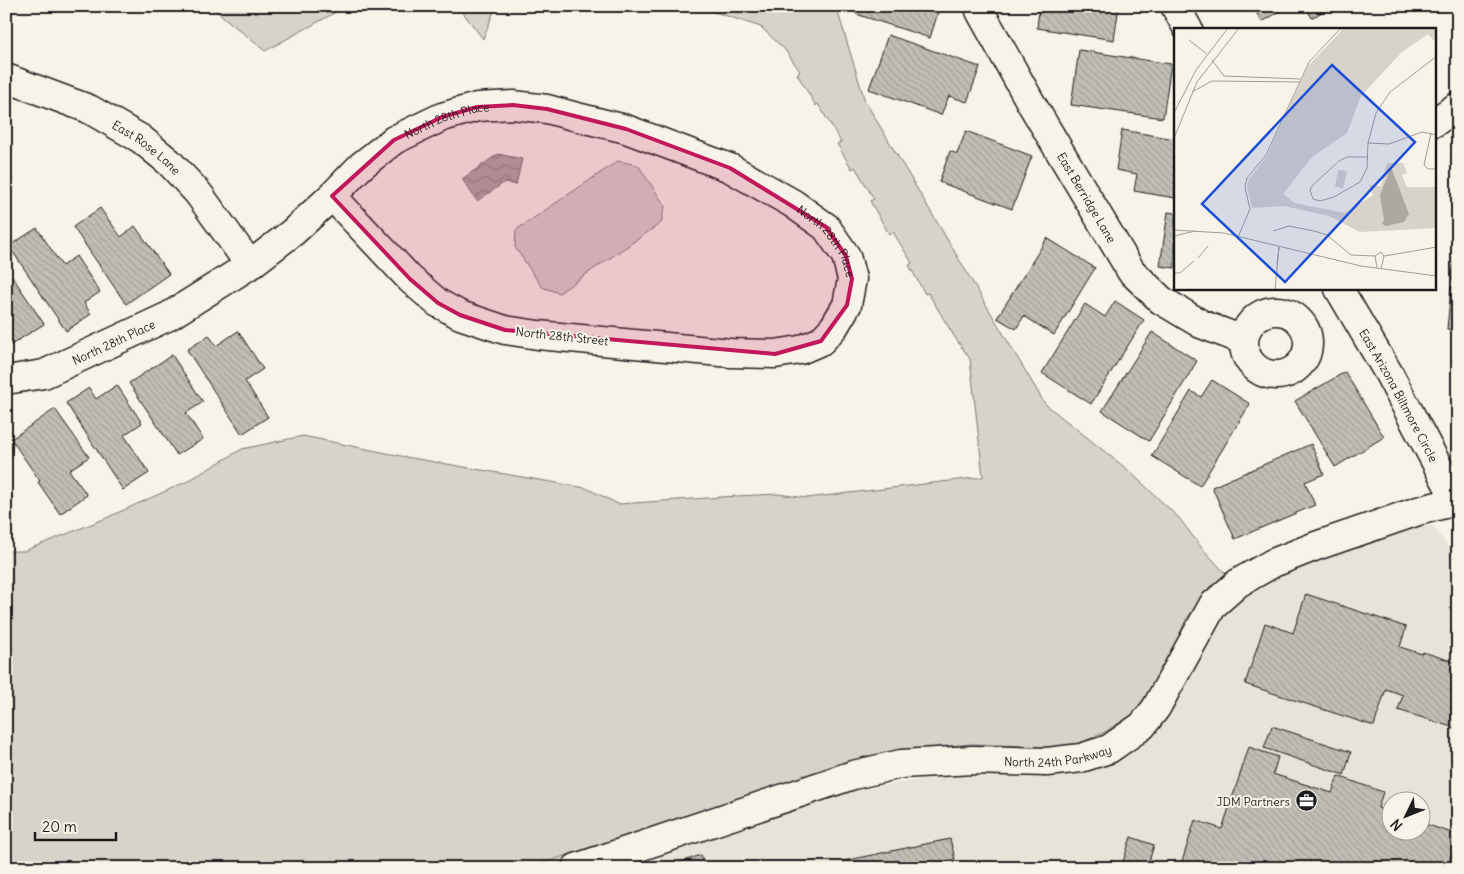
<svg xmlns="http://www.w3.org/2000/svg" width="1464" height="874" font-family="Delius,sans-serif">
<defs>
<pattern id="water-waves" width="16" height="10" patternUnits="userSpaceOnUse" patternTransform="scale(1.25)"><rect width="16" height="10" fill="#aca9a2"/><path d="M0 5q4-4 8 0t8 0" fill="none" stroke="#8b8983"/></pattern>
<pattern id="building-back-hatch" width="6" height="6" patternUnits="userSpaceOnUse" patternTransform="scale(1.25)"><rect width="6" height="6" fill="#c0beb5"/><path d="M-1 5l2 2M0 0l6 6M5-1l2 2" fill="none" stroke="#a4a39b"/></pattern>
</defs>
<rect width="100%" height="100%" fill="#f7f3e8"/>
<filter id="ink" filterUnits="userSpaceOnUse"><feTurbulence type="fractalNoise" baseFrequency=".02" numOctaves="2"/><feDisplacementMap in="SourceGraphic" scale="10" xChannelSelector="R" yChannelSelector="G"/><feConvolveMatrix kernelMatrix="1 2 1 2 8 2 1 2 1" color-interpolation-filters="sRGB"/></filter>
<g filter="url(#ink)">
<path fill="#e6e3d9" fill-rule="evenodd" d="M1419 525 1433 526 1458 560V868H528L738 797 850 791 949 775H1051L1118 761 1144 744 1168 716 1217 622 1254 587 1296 564ZM1392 802H1422V832H1392Z"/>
<g fill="#d7d3cb" stroke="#7a7874">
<polygon points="210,6 347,6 265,51"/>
<polygon points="458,6 496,6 483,39"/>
<polygon points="696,6 836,6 865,101 1045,404 1128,470 1179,518 1201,547 1226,574 1186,619 1160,681 1146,703 1132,715 1103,733 1078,744 1047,747 971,744 908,750 849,762 528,868 6,868 6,551 24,551 104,519 188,481 242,449 303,436 406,457 586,488 618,504 737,496 778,494 807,498 983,477 970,359 954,336 928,293 925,294 909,265 912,263 893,232 889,234 870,201 874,199 855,167 852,169 837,144 841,142 818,104 816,106 797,74 800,71 785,50 761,27"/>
<polygon points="618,161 638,165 665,206 661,223 559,293 542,287 515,247 516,230"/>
</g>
<polygon fill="url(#water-waves)" stroke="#72716c" points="498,154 522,159 516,185 505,182 477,201 462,179"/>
<g fill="url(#building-back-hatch)" stroke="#1c1c1c">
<polygon points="858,6 940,6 930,38 856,14"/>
<polygon points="1021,6 1119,6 1114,40 1037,28 1039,10"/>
<polygon points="1252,6 1289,6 1262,22"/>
<polygon points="1305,6 1332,6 1312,18"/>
<polygon points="888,35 980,67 967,102 949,96 941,115 869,89"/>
<polygon points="1079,50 1171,64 1163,118 1071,105"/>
<polygon points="1122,130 1175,139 1175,198 1134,191 1137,174 1116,170"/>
<polygon points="966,131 1032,156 1012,209 939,182 950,151 957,154"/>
<polygon points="100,208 121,237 135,226 169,274 126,304 73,227"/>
<polygon points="1168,212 1175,213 1175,268 1160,266"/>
<polygon points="1456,218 1458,218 1458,280 1452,280"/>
<polygon points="37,228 62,266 76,256 100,292 84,303 91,314 66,331 9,246"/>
<polygon points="1047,238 1095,268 1054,335 1024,316 1016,329 997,318"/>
<polygon points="12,276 44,324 6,348 6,280"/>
<polygon points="1451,287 1458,288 1458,330 1447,329"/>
<polygon points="1115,301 1144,320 1091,404 1042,373 1085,304 1105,317"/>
<polygon points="238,331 263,369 245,381 268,417 242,434 187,350 209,335 216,346"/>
<polygon points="1152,332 1197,361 1149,441 1102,411"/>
<polygon points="172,355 203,402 186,413 203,439 177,455 129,383"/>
<polygon points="1345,372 1384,437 1335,467 1295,401"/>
<polygon points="1212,380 1250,404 1200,486 1152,456 1191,391 1201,397"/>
<polygon points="117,385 142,423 124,435 149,473 123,490 66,403 89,388 96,399"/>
<polygon points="55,409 89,457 69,470 87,495 60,514 38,482 40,481 11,439"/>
<polygon points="1311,444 1324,474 1305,482 1315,505 1235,539 1212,487"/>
<polygon points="1306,594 1406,627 1400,647 1422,654 1423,652 1458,663 1458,729 1398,710 1403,695 1386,689 1374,726 1245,684 1265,623 1293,633"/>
<polygon points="1272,726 1351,752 1344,775 1264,748"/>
<polygon points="1249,747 1278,757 1273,774 1332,793 1338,776 1383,792 1378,808 1392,813 1392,832 1422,832 1422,823 1458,835 1447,868 1343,868 1327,862 1325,868 1180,868 1195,820 1222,829"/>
<polygon points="1131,837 1154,845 1147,868 1121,868"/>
<polygon points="950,839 955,859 913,868 844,868 843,861"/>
<polygon points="701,855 706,868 664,868"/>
</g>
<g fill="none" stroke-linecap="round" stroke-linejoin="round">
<defs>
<g id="minor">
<path id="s1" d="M980 6V11L1031 103 1131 271 1161 300 1201 324 1243 340"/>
<polyline points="1175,6 1188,29"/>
<path id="s2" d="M6 78 89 109 141 139 169 162 198 193 250 265"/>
<polyline points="1435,122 1458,106"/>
<path id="s3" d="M1339 289 1389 374 1458 504"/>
<circle cx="1276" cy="343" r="32"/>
<path id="s4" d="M6 380 44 374 169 316 250 265 293 232 332 196 361 166 394 140 442 117 477 107 513 105 547 109 577 117 626 129 730 168 792 203 826 227 846 256 852 279 847 305 834 327 821 341 800 350 775 354 731 353 538 335 505 330 460 315 438 303 410 279 332 196"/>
<path id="s5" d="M576 868 853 775 901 764 973 760 1047 762 1081 758 1109 749 1142 726 1156 708 1213 605 1238 583 1273 563 1316 546 1418 511 1456 501"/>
</g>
</defs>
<use href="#minor" stroke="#1c1c1c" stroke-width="31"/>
<use href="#minor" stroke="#f7f3e8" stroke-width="28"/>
</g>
</g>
<path fill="#c2185b" fill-opacity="0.2" stroke="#c2185b" stroke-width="4" stroke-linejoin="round" d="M513 105 547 109 626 129 730 168 826 227 846 256 852 279 847 305 821 341 775 354 505 330 460 315 438 303 410 279 332 196 394 140 442 117 477 107Z"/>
<defs>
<symbol id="office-disc" viewBox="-11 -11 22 22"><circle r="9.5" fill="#1c1c1c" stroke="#f7f3e8"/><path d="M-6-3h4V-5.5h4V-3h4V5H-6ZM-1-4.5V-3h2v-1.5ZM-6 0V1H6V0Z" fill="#fff"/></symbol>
</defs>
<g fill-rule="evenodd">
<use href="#office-disc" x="1294" y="788" width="25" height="25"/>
</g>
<g text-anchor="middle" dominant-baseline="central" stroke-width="4" stroke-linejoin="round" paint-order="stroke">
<g font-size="12" fill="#1c1c1c" stroke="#f7f3e8">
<text stroke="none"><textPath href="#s4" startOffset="520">North 28th Place</textPath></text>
<text stroke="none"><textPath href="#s2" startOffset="158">East Rose Lane</textPath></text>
<text stroke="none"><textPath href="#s1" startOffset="220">East Berridge Lane</textPath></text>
<text stroke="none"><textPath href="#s4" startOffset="940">North 28th Place</textPath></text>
<text transform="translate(562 336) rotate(6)">North 28th Street</text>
<text stroke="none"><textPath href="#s4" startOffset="115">North 28th Place</textPath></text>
<text stroke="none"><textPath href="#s3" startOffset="122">East Arizona Biltmore Circle</textPath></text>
<text stroke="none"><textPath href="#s5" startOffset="499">North 24th Parkway</textPath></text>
</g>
<g font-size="12" fill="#1c1c1c" stroke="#f7f3e8" text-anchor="end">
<text x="1290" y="801">JDM Partners</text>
</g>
</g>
<g transform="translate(1174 28)">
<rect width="262" height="262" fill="#f7f3e8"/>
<path d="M170 0H262V15L254 6 227 25 187 68 173 105 138 129 109 166 121 175 171 185 199 167 195 157 207 158 213 135H229L233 145 228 147 233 159H262V200L186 204 155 188 110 178 78 180 73 159 75 151 93 128 133 39ZM164 142 173 143 169 161 161 158Z" fill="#d7d3cb"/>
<path d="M217 139 235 186 230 194 212 198 208 196 210 192 206 167Z" fill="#aca9a2"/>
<path fill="none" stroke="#9f9d96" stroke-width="1" d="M15 12 33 26M38 32 50 48 126 51M18 64 38 53 125 54M0 85 22 42 54 0M257 105 250 137 254 141H263M0 110 23 54 65 0M194 115 215 116 248 104 263 107M193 129H173L165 133 139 157 136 162 139 171 146 173 160 169 186 154 193 140 194 115 202 85 216 64 263 28M0 202 50 205 187 238 263 248M99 203 115 198 140 203 153 207 177 227 201 228M0 208 21 203M64 209 76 181 71 159 73 150 92 127 135 34 167 0M210 228 263 219M24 230 34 218M103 236 105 219M203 240 201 228 207 224 210 228 207 241M0 245H6L20 233M101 262 105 219"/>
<path fill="#1d4ed8" fill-opacity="0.15" stroke="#1d4ed8" stroke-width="2.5" d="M158 37 241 114 111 254 28 176Z"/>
<rect width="262" height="262" fill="none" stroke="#1c1c1c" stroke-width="2.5"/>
</g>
<rect width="1464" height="874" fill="none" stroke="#f7f3e8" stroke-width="25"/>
<rect x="12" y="12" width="1439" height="849" fill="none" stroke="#1c1c1c" stroke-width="2" filter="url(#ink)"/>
<g transform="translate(1406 816) rotate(227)"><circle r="24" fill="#f7f3e8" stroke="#9f9d96"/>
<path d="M0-4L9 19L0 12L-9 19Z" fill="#1c1c1c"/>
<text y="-8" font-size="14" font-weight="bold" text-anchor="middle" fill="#1c1c1c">N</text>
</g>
<path d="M35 832v8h81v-8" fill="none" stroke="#1c1c1c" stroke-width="2.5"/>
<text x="42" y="832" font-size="15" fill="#1c1c1c" stroke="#f7f3e8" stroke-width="4" paint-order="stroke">20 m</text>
</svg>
